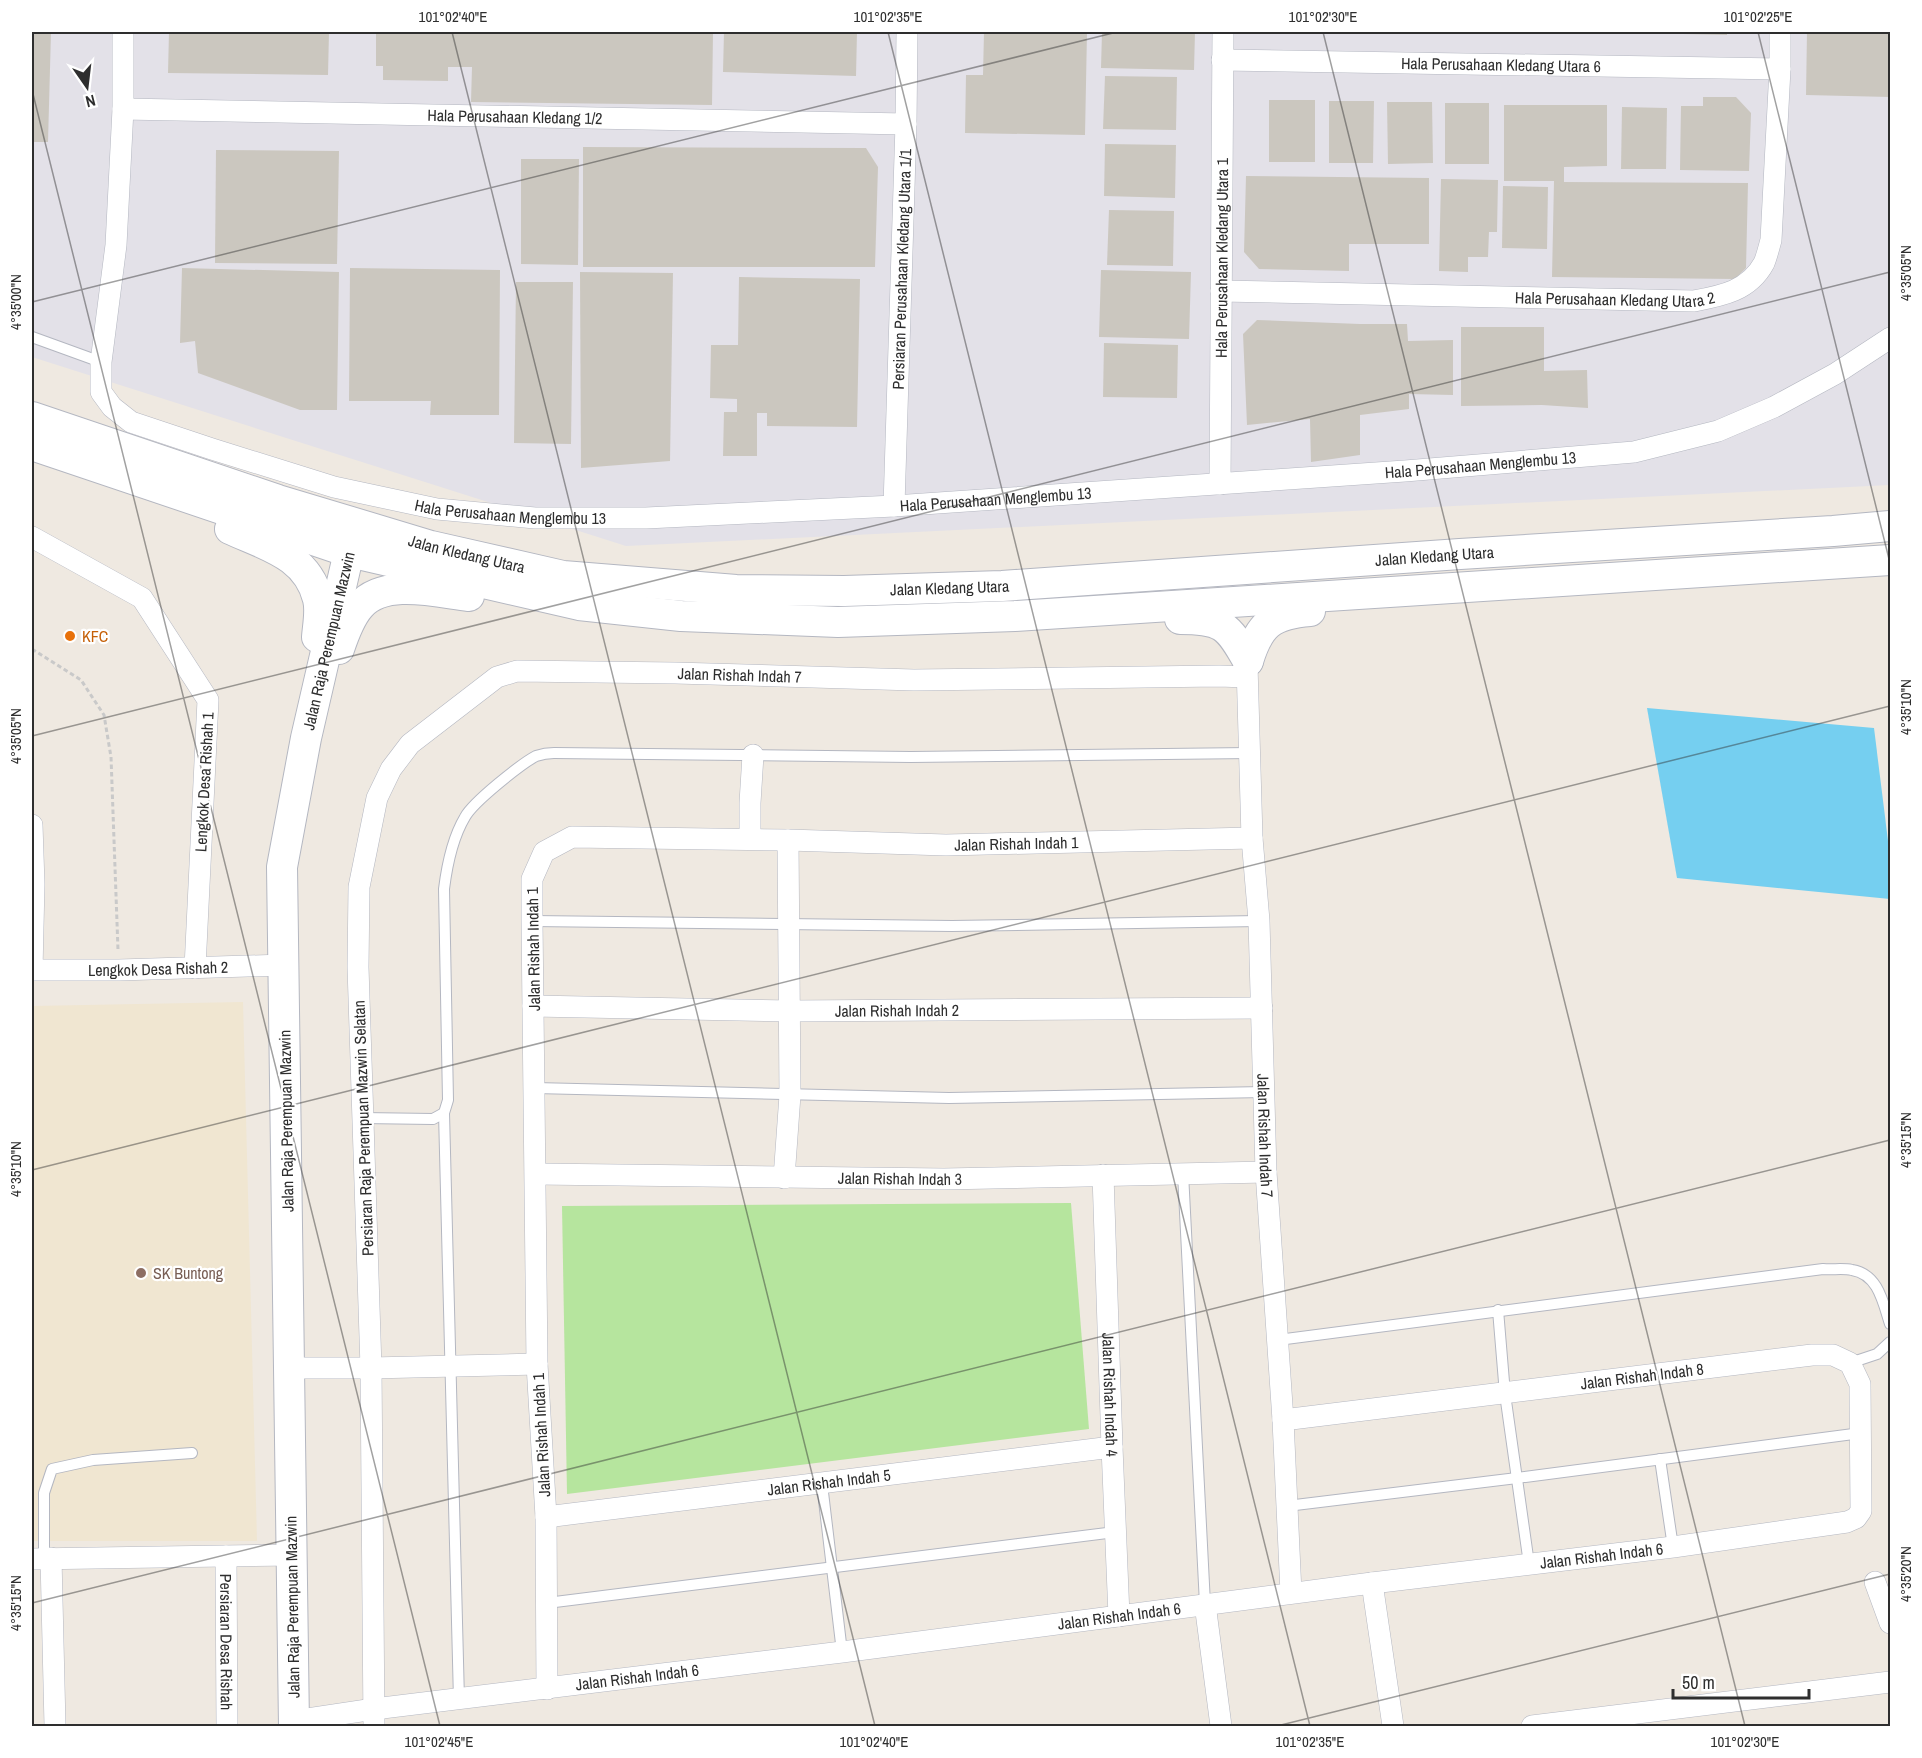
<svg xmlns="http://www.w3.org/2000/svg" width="1922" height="1758" font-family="'Archivo Narrow',sans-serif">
<rect width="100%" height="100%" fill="#efe9e1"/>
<polygon fill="#e3e1e8" points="32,32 1890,32 1890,485 626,546 32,357"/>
<polygon fill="#f0e6d1" points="243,1002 257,1541 32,1541 32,1006"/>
<polygon fill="#b6e59e" points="1071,1203 1089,1429 567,1494 562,1206"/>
<polygon fill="#75cff0" points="1647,708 1874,728 1890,857 1890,899 1677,878"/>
<g fill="#cbc7bf">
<polygon points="32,32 51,32 48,142 32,142"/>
<polygon points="169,32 329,32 328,75 168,73"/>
<polygon points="376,32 713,32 712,105 471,102 472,67 448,67 448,81 383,80 383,66 376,66"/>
<polygon points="724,32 857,32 856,76 723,72"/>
<polygon points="984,32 1087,32 1085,135 965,133 966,75 983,75"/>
<polygon points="1102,32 1195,32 1194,70 1101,68"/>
<polygon points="1684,32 1727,32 1727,35 1683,34"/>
<polygon points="1807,32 1890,32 1890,97 1806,95"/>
<polygon points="1105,76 1177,77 1176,130 1103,129"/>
<polygon points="1703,97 1736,97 1751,113 1749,171 1680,170 1681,106 1703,106"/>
<rect x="1269" y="100" width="46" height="62"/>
<polygon points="1329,101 1374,101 1373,163 1329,163"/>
<polygon points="1387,102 1432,102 1433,163 1388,164"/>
<rect x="1445" y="103" width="44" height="61"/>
<polygon points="1504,105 1607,105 1607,166 1564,167 1564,182 1748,183 1746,268 1735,279 1552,277 1554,181 1504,181"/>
<polygon points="1622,107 1667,108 1666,169 1621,169"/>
<polygon points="1105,144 1176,145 1175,198 1104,196"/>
<polygon points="583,147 866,148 878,167 875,267 583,267"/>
<polygon points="216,150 339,151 337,264 215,263"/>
<polygon points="521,159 579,159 578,265 521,264"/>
<polygon points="1246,176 1429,178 1429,244 1349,244 1349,271 1259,269 1244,252"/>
<polygon points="1441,179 1498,180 1497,232 1489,232 1488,257 1468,257 1468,272 1439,271"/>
<polygon points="1503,186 1548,187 1547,249 1502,248"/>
<polygon points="1109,210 1174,211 1173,266 1107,265"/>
<polygon points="182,268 339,272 337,410 300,410 198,373 195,341 180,343"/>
<polygon points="350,268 500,270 499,415 430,415 431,401 349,401"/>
<polygon points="1101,270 1191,272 1189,339 1099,337"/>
<polygon points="580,272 673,273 670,461 581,468"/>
<polygon points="739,277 860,279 857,427 767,426 767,413 757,413 757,456 723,456 724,412 737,412 737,399 710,398 711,345 738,345"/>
<polygon points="516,282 573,282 571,444 514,443"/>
<polygon points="1257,320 1360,324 1407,324 1408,341 1453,340 1453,395 1409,394 1409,409 1360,415 1360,455 1311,462 1310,419 1247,425 1243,334"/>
<polygon points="1461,327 1544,327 1544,371 1587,370 1588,408 1542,405 1461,406"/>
<polygon points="1104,343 1178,345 1177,398 1103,397"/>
</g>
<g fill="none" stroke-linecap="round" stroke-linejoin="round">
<defs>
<g id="lane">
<polyline points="32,337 101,362"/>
<polyline points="532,921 952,926 1259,921"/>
<polyline points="535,1088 949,1098 1264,1092"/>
<polyline points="362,1118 433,1119 444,1113"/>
<polyline points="1183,1173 1205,1604"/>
<polyline points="1498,1310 1505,1394 1529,1564"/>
<path d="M1278 1340 1823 1269C1832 1270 1843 1268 1852 1270 1878 1274 1883 1302 1890 1324"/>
<polyline points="1850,1363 1877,1354 1890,1342"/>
<polyline points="1660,1459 1673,1547"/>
<polyline points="822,1484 842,1652"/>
<polyline points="1287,1506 1517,1478 1861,1433"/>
<polyline points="44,1558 44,1493 52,1469 93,1460 192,1453"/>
<polyline points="547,1603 1115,1532"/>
<path d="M459 1700 444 1113 448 1100 444 889C447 865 453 837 465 817 473 802 521 764 536 756 542 754 548 753 554 753L911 757 1250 753"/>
</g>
<g id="street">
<path id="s1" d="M123 32V109L116 245 101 362V392L112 407 131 422 212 449 334 487 437 509 535 518H646L894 506 1405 471 1634 452 1718 431 1774 407 1835 374 1890 338"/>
<path id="s2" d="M1222 60 1780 69"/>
<path id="s3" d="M123 109 906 124"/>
<path id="s4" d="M1221 291 1694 301C1721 296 1749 291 1764 263 1767 256 1769 247 1771 240L1780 69V32"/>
<path id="s5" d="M1220 484 1223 32"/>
<path id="s6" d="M894 506 906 124 907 32"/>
<polyline points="32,537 142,598 208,700 195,968"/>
<path id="s7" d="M1247 665 1252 838 1259 921 1266 1172 1283 1420 1291 1593"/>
<polyline points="32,825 34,884 32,970"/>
<polyline points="750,839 750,803 753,755"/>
<path id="s8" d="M32 970H119L284 965"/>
<path id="s9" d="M533 1006 790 1011 1262 1008"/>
<path id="s10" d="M536 1174 944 1179 1266 1172"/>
<path id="s11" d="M1103 1175 1112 1447 1119 1616"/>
<polyline points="784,1178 790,1095 788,840"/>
<polyline points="289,1368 371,1368 537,1364"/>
<path id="s12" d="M546 1517 1112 1447"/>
<path id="s13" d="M226 1556 227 1726"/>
<polyline points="51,1558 55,1726"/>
<polyline points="32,1559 292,1555"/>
<polyline points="1875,1582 1890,1623"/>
<polyline points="1372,1583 1393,1726"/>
<polyline points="1205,1604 1221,1726"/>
<path id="s14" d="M547 1689 546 1517 537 1364 532 921V879L544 852 572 837 788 840 946 845 1252 838"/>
<path id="s15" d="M294 1721 374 1709 842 1652 1372 1583 1673 1547 1847 1522 1856 1518 1861 1511 1860 1384 1850 1363 1833 1355H1812L1283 1420"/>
<path id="s16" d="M374 1726 371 1368 358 967 359 887 377 798 391 769 410 744 497 677 517 671 675 673 914 680 1219 676 1246 677"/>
<polyline points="1532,1726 1890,1682"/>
</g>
<g id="secondary">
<path id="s17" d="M32 417 278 500 431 546 563 576 736 590 844 591 1002 586 1460 554 1833 531 1890 526"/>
<polyline points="32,445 349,552 579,605 681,616 838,622 1015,616 1890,560"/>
<path d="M230 529C267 546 307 555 318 599 321 610 318 625 317 637"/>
<path d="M1180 619C1222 619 1228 625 1248 661"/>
<path d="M339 649C343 637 351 616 360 606 384 578 436 592 469 596"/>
<path d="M1248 661C1259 625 1271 614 1310 611"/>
<path id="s18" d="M294 1726 282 867 306 738 349 552 355 533"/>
</g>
</defs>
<use href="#lane" stroke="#b4b7c1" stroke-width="12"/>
<use href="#street" stroke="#b4b7c1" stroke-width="22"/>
<use href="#secondary" stroke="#b4b7c1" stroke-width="32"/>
<polyline stroke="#c9c9c9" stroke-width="3" stroke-dasharray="4.5 3" stroke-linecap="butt" points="32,649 81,680 104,715 111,757 118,950"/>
<use href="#lane" stroke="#fff" stroke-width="10"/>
<use href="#street" stroke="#fff" stroke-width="21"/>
<use href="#secondary" stroke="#fff" stroke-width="30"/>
</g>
<path fill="none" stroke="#2e2e2e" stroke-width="1.5" stroke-opacity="0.45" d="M452 32 875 1726M888 32 1310 1726M1323 32 1745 1726M1758 32 1890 563M32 90 440 1726M32 302 1117 32M32 736 1890 272M32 1170 1890 706M32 1603 1890 1140M1277 1726 1890 1574"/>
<circle fill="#e8710a" stroke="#fff" stroke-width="2" cx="70" cy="636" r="6"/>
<circle fill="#8d6e63" stroke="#fff" stroke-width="2" cx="141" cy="1273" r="6"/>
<g text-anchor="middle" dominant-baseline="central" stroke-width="4.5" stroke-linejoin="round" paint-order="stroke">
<g font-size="16" fill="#2e2e2e" stroke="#fff">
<text stroke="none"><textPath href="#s2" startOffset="279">Hala Perusahaan Kledang Utara 6</textPath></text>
<text stroke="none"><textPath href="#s3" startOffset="392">Hala Perusahaan Kledang 1/2</textPath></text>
<text stroke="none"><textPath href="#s5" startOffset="226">Hala Perusahaan Kledang Utara 1</textPath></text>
<text stroke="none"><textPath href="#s6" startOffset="237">Persiaran Perusahaan Kledang Utara 1/1</textPath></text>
<text stroke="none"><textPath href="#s4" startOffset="394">Hala Perusahaan Kledang Utara 2</textPath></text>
<text stroke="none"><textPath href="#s1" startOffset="1768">Hala Perusahaan Menglembu 13</textPath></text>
<text stroke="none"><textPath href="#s1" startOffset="1282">Hala Perusahaan Menglembu 13</textPath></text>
<text stroke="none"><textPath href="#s1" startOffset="796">Hala Perusahaan Menglembu 13</textPath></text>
<text stroke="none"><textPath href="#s17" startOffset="456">Jalan Kledang Utara</textPath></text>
<text stroke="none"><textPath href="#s17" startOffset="1428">Jalan Kledang Utara</textPath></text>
<text stroke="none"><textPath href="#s17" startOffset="942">Jalan Kledang Utara</textPath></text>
<text stroke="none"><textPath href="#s18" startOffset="1090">Jalan Raja Perempuan Mazwin</textPath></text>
<text stroke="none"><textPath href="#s16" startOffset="1347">Jalan Rishah Indah 7</textPath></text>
<text transform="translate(204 782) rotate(-87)">Lengkok Desa Rishah 1</text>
<text stroke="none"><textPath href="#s14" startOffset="1316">Jalan Rishah Indah 1</textPath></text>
<text transform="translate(533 949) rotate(-91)">Jalan Rishah Indah 1</text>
<text stroke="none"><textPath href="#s8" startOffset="126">Lengkok Desa Rishah 2</textPath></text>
<text stroke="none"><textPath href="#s9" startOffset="364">Jalan Rishah Indah 2</textPath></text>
<text transform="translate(286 1121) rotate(-91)">Jalan Raja Perempuan Mazwin</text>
<text transform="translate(363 1128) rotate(-92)">Persiaran Raja Perempuan Mazwin Selatan</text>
<text stroke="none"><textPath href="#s7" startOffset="471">Jalan Rishah Indah 7</textPath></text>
<text stroke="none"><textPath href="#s10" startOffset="364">Jalan Rishah Indah 3</textPath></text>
<text transform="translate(1642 1376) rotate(-7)">Jalan Rishah Indah 8</text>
<text stroke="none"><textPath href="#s11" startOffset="220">Jalan Rishah Indah 4</textPath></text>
<text transform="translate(541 1435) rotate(-93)">Jalan Rishah Indah 1</text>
<text stroke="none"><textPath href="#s12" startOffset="285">Jalan Rishah Indah 5</textPath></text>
<text stroke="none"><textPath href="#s15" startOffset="1318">Jalan Rishah Indah 6</textPath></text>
<text transform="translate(292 1607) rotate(-91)">Jalan Raja Perempuan Mazwin</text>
<text stroke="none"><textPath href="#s15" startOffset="832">Jalan Rishah Indah 6</textPath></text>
<text stroke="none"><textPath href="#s13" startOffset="86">Persiaran Desa Rishah</textPath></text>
<text stroke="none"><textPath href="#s15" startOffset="346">Jalan Rishah Indah 6</textPath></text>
</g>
<g font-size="16" fill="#c56008" stroke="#fff" text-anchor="start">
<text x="82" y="636">KFC</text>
</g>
<g font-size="16" fill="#785e54" stroke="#fff" text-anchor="start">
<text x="153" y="1273">SK Buntong</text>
</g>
</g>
<rect width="1922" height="1758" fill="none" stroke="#ffffff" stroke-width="66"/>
<g transform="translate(87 87) rotate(166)" stroke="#ffffff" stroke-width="4.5" paint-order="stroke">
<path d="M0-4.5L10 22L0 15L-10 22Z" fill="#2e2e2e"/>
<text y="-9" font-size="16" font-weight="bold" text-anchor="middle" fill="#2e2e2e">N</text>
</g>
<path d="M1673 1689v9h136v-9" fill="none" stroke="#2e2e2e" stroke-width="3"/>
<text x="1682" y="1689" font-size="18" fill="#2e2e2e" stroke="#ffffff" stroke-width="4.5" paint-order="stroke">50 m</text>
<rect x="33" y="33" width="1856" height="1692" fill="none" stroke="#2e2e2e" stroke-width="2"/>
<g font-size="15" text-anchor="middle" fill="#2e2e2e">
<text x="453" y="22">101°02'40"E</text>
<text x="888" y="22">101°02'35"E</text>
<text x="1323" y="22">101°02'30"E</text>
<text x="1758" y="22">101°02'25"E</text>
<text transform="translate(1906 273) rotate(-90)" y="5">4°35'05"N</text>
<text transform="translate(16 302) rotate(-90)" y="5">4°35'00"N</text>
<text transform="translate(1906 707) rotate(-90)" y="5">4°35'10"N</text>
<text transform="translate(16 736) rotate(-90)" y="5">4°35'05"N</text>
<text transform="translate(1906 1140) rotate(-90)" y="5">4°35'15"N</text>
<text transform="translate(16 1169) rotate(-90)" y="5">4°35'10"N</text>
<text transform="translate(1906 1574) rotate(-90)" y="5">4°35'20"N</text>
<text transform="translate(16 1603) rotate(-90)" y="5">4°35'15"N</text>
<text x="439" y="1747">101°02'45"E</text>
<text x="874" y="1747">101°02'40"E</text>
<text x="1310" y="1747">101°02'35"E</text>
<text x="1745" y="1747">101°02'30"E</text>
</g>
</svg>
